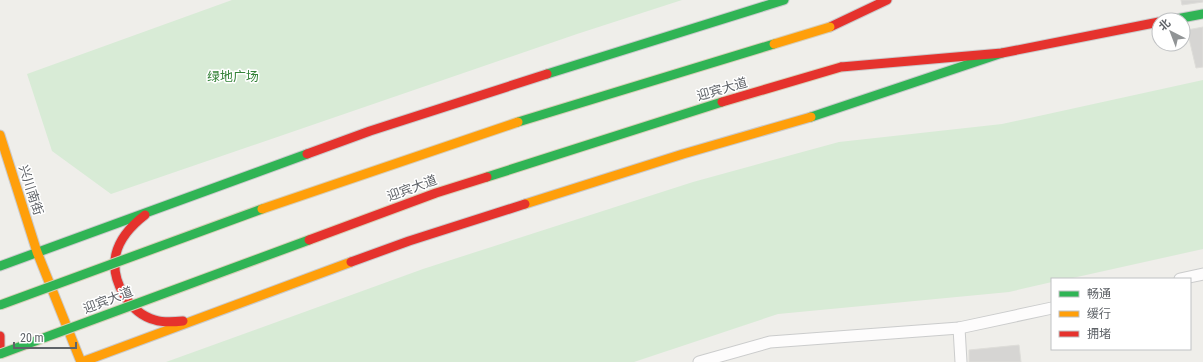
<svg xmlns="http://www.w3.org/2000/svg" width="1203" height="362" font-family="'Roboto Condensed','Noto Sans SC',sans-serif">
<rect width="100%" height="100%" fill="#efeeea"/>
<g fill="#d8ebd6">
<polygon points="232,0 682,0 577,34 111,194 52,151 27,74"/>
<polygon points="1203,80 1203,249 1068,279 1052,279 1052,282 1009,292 778,314 634,362 166,362 423,269 693,182 839,142 1002,124"/>
</g>
<g fill="#d6d5d3" stroke="#deddd9">
<polygon points="1181,0 1203,0 1203,2 1182,5"/>
<polygon points="1203,27 1203,67 1196,68 1187,30"/>
<polygon points="1019,345 1021,362 969,362 969,350"/>
</g>
<g fill="none" stroke-linecap="round" stroke-linejoin="round">
<defs>
<g id="lane">
<polyline points="1180,279 1203,274"/>
<polyline points="959,328 961,362"/>
<polyline points="699,362 770,342 959,328 1052,308"/>
</g>
<g id="fast">
<polyline points="1171,20 1203,14"/>
<polyline points="547,74 784,0"/>
<polyline points="811,117 1002,53"/>
<polyline points="0,266 307,154"/>
</g>
<g id="slow">
<polyline points="0,135 37,252 81,362"/>
<polyline points="525,204 683,154 811,117"/>
<polyline points="82,362 351,262"/>
</g>
<g id="jam">
<polyline points="830,27 887,0"/>
<polyline points="841,67 1002,53 1159,22"/>
<polyline points="307,154 370,131 547,74"/>
<path d="M145 215C132 225 120 237 116 254 110 280 129 313 155 320 164 323 174 322 183 321"/>
<polyline points="351,262 409,241 525,204"/>
<polyline points="0,336 0,350"/>
</g>
</defs>
<use href="#lane" stroke="#cbcccc" stroke-width="13"/>
<use href="#fast" stroke="#cacacb" stroke-width="11"/>
<use href="#slow" stroke="#cacacb" stroke-width="11"/>
<use href="#jam" stroke="#cacacb" stroke-width="11"/>
<use href="#lane" stroke="#fdfcfc" stroke-width="11"/>
<use href="#fast" stroke="#30b455" stroke-width="9"/>
<use href="#slow" stroke="#ff9f0a" stroke-width="9"/>
<use href="#jam" stroke="#e5322d" stroke-width="9"/>
<defs>
<g id="fast-bridge">
<polyline points="518,122 774,44"/>
<polyline points="487,177 722,102"/>
<polyline points="0,305 262,209"/>
<polyline points="0,354 309,240"/>
</g>
<g id="slow-bridge">
<polyline points="774,44 830,27"/>
<polyline points="262,209 518,122"/>
</g>
<g id="jam-bridge">
<polyline points="722,102 841,67"/>
<polyline points="309,240 436,193 487,177"/>
</g>
</defs>
<use href="#fast-bridge" stroke="#d7ceb8" stroke-width="11" stroke-linecap="butt"/>
<use href="#slow-bridge" stroke="#d7ceb8" stroke-width="11" stroke-linecap="butt"/>
<use href="#jam-bridge" stroke="#d7ceb8" stroke-width="11" stroke-linecap="butt"/>
<use href="#fast-bridge" stroke="#30b455" stroke-width="9"/>
<use href="#slow-bridge" stroke="#ff9f0a" stroke-width="9"/>
<use href="#jam-bridge" stroke="#e5322d" stroke-width="9"/>
</g>
<g text-anchor="middle" dominant-baseline="central" stroke-width="3" stroke-linejoin="round" paint-order="stroke">
<g font-size="13" fill="#348238" stroke="#fff">
<text x="233" y="76">绿地广场</text>
</g>
<g font-size="13" fill="#5f6368" stroke="#fff">
<text transform="translate(722 89) rotate(-16)">迎宾大道</text>
<text transform="translate(412 188) rotate(-20)">迎宾大道</text>
<text transform="translate(31 190) rotate(72)">兴川南街</text>
<text transform="translate(108 300) rotate(-21)">迎宾大道</text>
</g>
</g>
<rect x="1051" y="278" width="140" height="72" fill="#ffffff" stroke="#bfc1c3"/>
<rect x="1059" y="291" width="20" height="6" fill="#30b455" stroke="#bfc1c3"/>
<text x="1087" y="298" font-size="12" fill="#5f6368">畅通</text>
<rect x="1059" y="311" width="20" height="6" fill="#ff9f0a" stroke="#bfc1c3"/>
<text x="1087" y="318" font-size="12" fill="#5f6368">缓行</text>
<rect x="1059" y="331" width="20" height="6" fill="#e5322d" stroke="#bfc1c3"/>
<text x="1087" y="338" font-size="12" fill="#5f6368">拥堵</text>
<g transform="translate(1171 32) rotate(318)"><circle r="19" fill="#ffffff" stroke="#bfc1c3"/>
<path d="M0-3L7 15L0 10L-7 15Z" fill="#919496"/>
<text y="-6" font-size="11" font-weight="bold" text-anchor="middle" fill="#5f6368">北</text>
</g>
<path d="M14 342v6h62v-6" fill="none" stroke="#5f6368" stroke-width="2"/>
<text x="20" y="342" font-size="12" fill="#5f6368" stroke="#ffffff" stroke-width="3" paint-order="stroke">20 m</text>
</svg>
